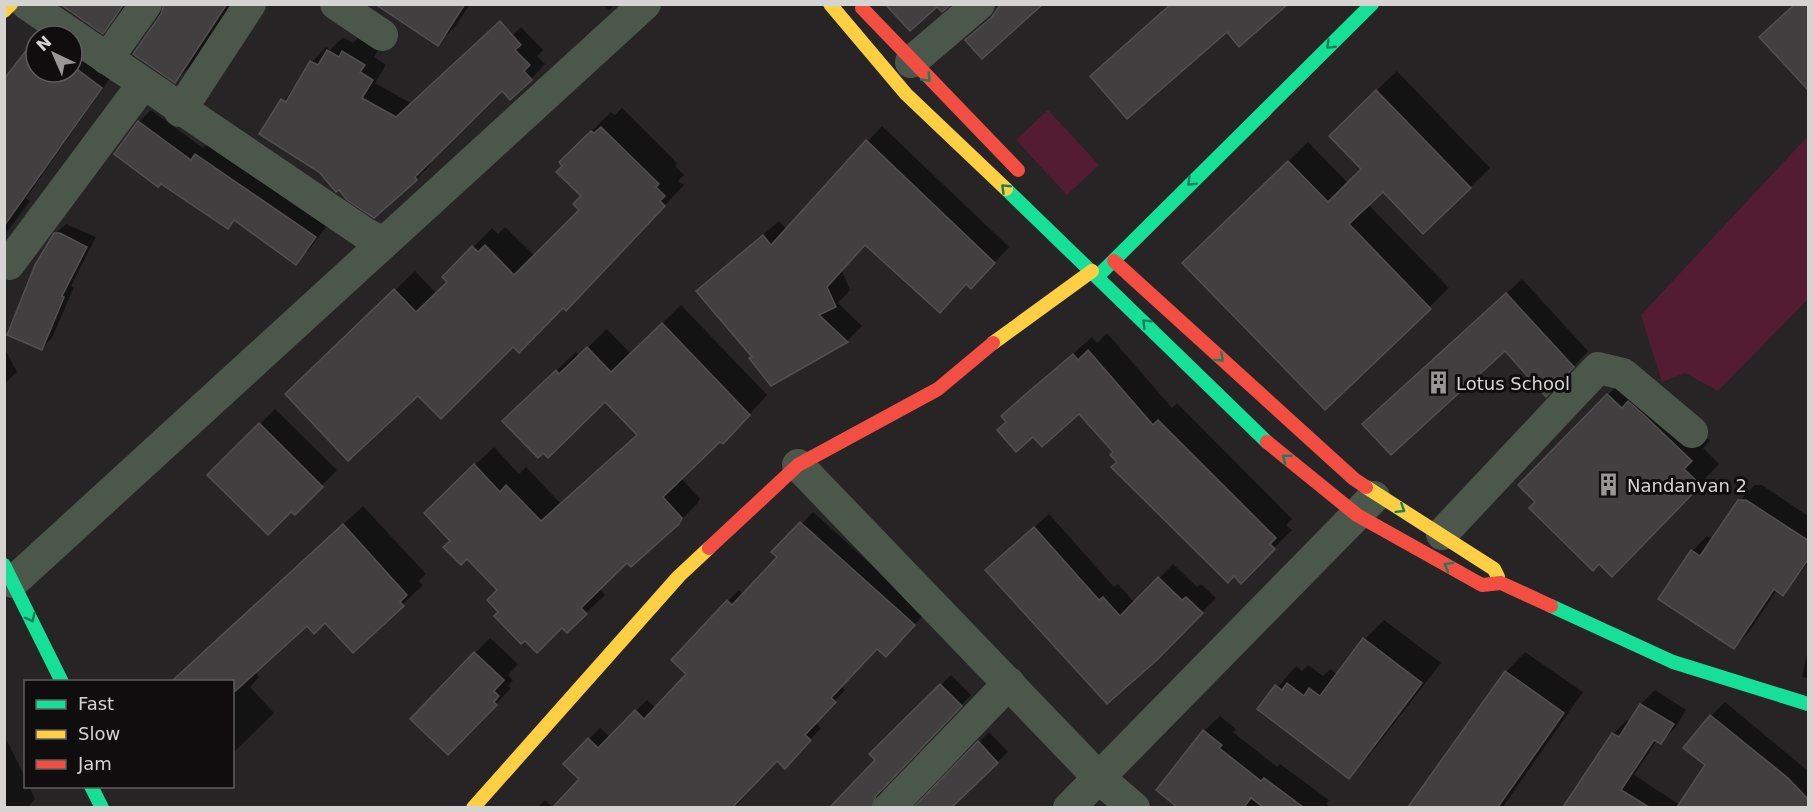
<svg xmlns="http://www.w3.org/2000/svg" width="1813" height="812" font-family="'DejaVu Sans',sans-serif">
<rect width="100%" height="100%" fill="#272425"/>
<g fill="#541c31">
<polygon points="1048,110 1099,165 1067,195 1016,140"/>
<polygon points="1808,136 1808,299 1718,391 1685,373 1662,382 1641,315"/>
</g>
<g fill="#0007">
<polygon points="62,4 127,4 103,32"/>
<polygon points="165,4 230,4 228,8 230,9 193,64 175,81 135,54"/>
<polygon points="375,4 470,4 455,27 437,44"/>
<polygon points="602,4 615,4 609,10"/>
<polygon points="521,27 543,50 537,56 545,64 531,79 502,89 429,162 431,164 416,179 374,216 320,171 261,133 312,62 326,47 330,50 343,37 353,43 358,38 378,50 374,57 386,65 375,83 412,104 507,41"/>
<polygon points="72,39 111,77 26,198 30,201 4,236 4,81 36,40 36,72 72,72"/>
<polygon points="1397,71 1490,168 1424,232 1383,189 1368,204 1449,288 1325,408 1204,243 1308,142 1348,183 1363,169 1350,116"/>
<polygon points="622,108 677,163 675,166 684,175 678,181 684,185 586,289 514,345 418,394 350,459 287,394 415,271 436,293 448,281 444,277 492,228 498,234 505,227 535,256 581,210 583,196 561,162 611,112 615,115"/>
<polygon points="151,110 203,148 209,142 328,224 308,251 296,263 236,219 228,227 139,122"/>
<polygon points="882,126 1009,247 986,272 866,244 842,271 850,290 838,303 862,326 847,341 771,384 753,356 698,291 779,221 787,230"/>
<polygon points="66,224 96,237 71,286 74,287 52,338 42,348 55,234"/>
<polygon points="1522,279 1588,351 1562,379 1505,349 1379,409"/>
<polygon points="681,305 767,395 742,423 681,478 700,499 697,504 678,523 627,561 599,588 605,595 586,613 500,612 499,590 452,541 444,494 494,447 519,474 526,467 560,503 638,434 605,400 523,403 576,352 579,356 607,329 631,354"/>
<polygon points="1107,333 1172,408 1177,403 1292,519 1286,525 1292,530 1241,581 1119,461 1115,452 1080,412 1033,435 1007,422 1003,416 1092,337 1097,343"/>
<polygon points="4,347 17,372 4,384"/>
<polygon points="1627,375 1664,396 1710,441 1703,448 1719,464 1612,574 1608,395"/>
<polygon points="275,409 337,470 295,513 209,475"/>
<polygon points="1755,485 1762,485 1808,516 1808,563 1783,594 1777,590 1749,632 1734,647 1660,598 1692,551 1707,536 1713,539 1739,501"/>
<polygon points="363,506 426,574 419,581 423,585 353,651 325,621 307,624 255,672 259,677 250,687 274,713 232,754 232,682 172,682"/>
<polygon points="813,512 925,613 897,644 878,647 841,686 845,690 815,723 821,728 796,756 777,759 735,808 555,808 581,779 589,739 600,728 610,737 647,700 656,708 688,674 728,601 739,590 743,594 779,557 774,552"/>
<polygon points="1049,514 1114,587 1118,584 1135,603 1173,564 1197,587 1201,584 1216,598 1156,659 1001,556"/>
<polygon points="1384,620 1441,663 1368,757 1349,777 1259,709 1296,666 1302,671 1308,665 1323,676 1330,669 1338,675 1365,639"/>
<polygon points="490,638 518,664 508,675 513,680 508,686 511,688 463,738 475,653"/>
<polygon points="1808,650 1808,678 1802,677"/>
<polygon points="1525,652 1583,692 1502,808 1410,808 1506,672"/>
<polygon points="951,675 971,695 886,783 881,793 885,808 831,808 877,760 871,754"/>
<polygon points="1655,690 1686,710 1675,728 1661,742 1657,740 1634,775 1680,805 1707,764 1711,716 1725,702 1808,771 1808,799 1802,808 1566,806 1613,734 1627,720 1631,722 1641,704"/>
<polygon points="1220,716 1236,729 1233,732 1277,767 1280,764 1329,800 1326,804 1331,808 1187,808 1178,801 1204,731"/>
<polygon points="989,732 1008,752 950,808 914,808"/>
<polygon points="4,735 26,779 26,786 29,786 35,799 27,808 4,808"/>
<polygon points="545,800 553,808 537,808"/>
</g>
<g fill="#413f3f" stroke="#514f4f" stroke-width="1.5">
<polygon points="60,4 124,4 103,34"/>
<polygon points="164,4 227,4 175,83 133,54 161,14"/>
<polygon points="375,4 465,4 438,46"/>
<polygon points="885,4 951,4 942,12 937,7 910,31"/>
<polygon points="1001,4 1043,4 982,59 965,40 991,18"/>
<polygon points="1171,4 1288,4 1239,47 1227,32 1127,119 1090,76"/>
<polygon points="1795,4 1809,4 1809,91 1759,37"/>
<polygon points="500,21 521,45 515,50 530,65 524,71 532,80 510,100 502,91 415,177 417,180 374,218 347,200 339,190 336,192 319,172 259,134 281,99 286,102 310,61 318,65 327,50 339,57 342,51 365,65 360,72 373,80 362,98 396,117"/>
<polygon points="36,38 36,72 72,72 74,67 102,88 4,226 4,79"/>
<polygon points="1376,90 1471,188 1423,234 1383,192 1349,224 1431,309 1325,410 1182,263 1288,161 1328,202 1361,169 1329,136"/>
<polygon points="138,121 191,160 195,154 316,237 296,265 234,220 228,229 161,184 158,187 114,154"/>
<polygon points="601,127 659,184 656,187 665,196 660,201 665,206 566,311 563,308 519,353 513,347 441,419 418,396 348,461 285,394 394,289 416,312 447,282 442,277 472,246 478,252 485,245 514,275 579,210 573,204 581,196 556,172 562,166 559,162 591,131 594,133"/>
<polygon points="866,140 995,263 971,289 966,284 940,313 865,245 827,287 836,307 819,315 848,342 771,386 749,358 752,357 696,291 763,235 771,245"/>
<polygon points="54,233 60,233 87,247 62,296 64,297 42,350 7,335 35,265"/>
<polygon points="1506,293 1574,367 1546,397 1505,351 1391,455 1362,424"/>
<polygon points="662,323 750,415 723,444 720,442 663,497 682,518 679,524 631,567 627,563 581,608 587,614 567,633 562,628 537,653 525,641 521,644 494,616 498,612 487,600 497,590 467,559 461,565 443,547 450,541 424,513 474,464 500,492 506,485 541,521 637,435 605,402 548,458 543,453 538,458 502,421 556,370 559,374 587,347 611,372"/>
<polygon points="1088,350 1153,425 1158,420 1276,538 1270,544 1275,549 1241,584 1234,576 1228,583 1111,467 1117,462 1110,455 1113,452 1079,414 1042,447 1033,437 1016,452 997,430 1006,422 1001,416 1027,393 1073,354 1078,360"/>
<polygon points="1607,394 1622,408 1628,401 1644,415 1692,461 1684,469 1701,485 1612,577 1599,564 1593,571 1529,508 1535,502 1518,485"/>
<polygon points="259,423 323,487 295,515 291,512 268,535 207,475"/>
<polygon points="1738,500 1746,500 1809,541 1809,558 1783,596 1774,589 1734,649 1658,599 1691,550 1700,556"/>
<polygon points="800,522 915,625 886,657 877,649 831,698 836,702 805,735 811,740 785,769 777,761 733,807 553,807 579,779 563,764 588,738 598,748 635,710 644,719 686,674 671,660 727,600 732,605 777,557 771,552"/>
<polygon points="343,524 407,595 400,602 404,606 353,653 325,623 314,634 307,626 232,694 232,681 172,681"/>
<polygon points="1034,527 1099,600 1103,597 1120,616 1158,577 1182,600 1186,597 1203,613 1158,659 1107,704 985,570"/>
<polygon points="1363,638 1422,683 1349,779 1257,709 1275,685 1282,690 1287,683 1304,696 1309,688 1320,696"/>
<polygon points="474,652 504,680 494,691 499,696 494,702 497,705 448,755 410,719"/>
<polygon points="1505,671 1564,713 1498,807 1408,807"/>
<polygon points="940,684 962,706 876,796 872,807 830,807 875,760 869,754"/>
<polygon points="1640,704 1674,724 1661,744 1654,740 1621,790 1649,807 1563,807 1612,733 1619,737"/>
<polygon points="1710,715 1788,778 1809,800 1809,807 1677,807 1705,765 1683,748"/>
<polygon points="1203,730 1222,745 1219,748 1261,781 1264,778 1303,807 1263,807 1251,798 1244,807 1177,807 1156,790"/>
<polygon points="978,741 998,763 952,807 914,807"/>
</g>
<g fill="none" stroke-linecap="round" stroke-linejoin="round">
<g stroke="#4c574b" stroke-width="32">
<polyline points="27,4 366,234 383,243"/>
<polyline points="336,4 382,35"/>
<polyline points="107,59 146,4"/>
<polyline points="911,62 979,4"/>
<polyline points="180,111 250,4"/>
<polyline points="9,264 143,84"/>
<polyline points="798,465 1099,778 1134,808"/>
<polyline points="1442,534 1598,368 1623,374 1692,432"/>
<polyline points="13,582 645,4"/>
<polyline points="889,808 1009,683"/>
<polyline points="1069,808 1374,497"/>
</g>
<g stroke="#16e098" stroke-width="14">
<polyline points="1006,189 1267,442"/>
<polyline points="1098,276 1372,4"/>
<polyline points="4,565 62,682"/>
<polyline points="1551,606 1673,662 1808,704"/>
<polyline points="91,786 102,808"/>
</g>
<g stroke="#ffcf43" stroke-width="14">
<polyline points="830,4 906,94 1006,189"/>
<polyline points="4,11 11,4"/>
<polyline points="993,343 1092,271"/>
<polyline points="1366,487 1494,569 1498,577"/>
<polyline points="473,808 679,576 709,548"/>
</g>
<g stroke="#f24e42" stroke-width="14">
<polyline points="862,8 1018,170"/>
<polyline points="1114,261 1354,479 1366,487"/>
<polyline points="1267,442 1357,515 1482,585 1501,583 1551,606"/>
<polyline points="709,548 798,465 938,389 993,343"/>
</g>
</g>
<defs><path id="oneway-chevron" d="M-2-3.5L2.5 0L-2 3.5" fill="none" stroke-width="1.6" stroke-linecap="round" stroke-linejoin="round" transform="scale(1.5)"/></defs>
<g stroke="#13815a">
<use href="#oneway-chevron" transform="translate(1330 45) rotate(136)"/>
<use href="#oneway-chevron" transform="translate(927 78) rotate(45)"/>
<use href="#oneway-chevron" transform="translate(1191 182) rotate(136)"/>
<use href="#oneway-chevron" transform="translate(1005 188) rotate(-136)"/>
<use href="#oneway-chevron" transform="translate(1146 323) rotate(-135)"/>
<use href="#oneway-chevron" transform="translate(1220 358) rotate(42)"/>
<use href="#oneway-chevron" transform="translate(1286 458) rotate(-141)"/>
<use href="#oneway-chevron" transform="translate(1401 509) rotate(32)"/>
<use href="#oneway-chevron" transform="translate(1448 566) rotate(-151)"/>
<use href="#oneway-chevron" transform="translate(31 618) rotate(63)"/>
</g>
<defs>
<symbol id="building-bare" viewBox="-9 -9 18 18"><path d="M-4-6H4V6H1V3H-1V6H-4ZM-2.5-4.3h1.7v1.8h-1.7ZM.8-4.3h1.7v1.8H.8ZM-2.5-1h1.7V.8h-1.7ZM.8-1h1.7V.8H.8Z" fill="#999696" stroke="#0f0d0e" stroke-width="2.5" paint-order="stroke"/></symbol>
</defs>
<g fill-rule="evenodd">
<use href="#building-bare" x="1422" y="366" width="33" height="33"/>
<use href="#building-bare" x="1592" y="468" width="33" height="33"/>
</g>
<g text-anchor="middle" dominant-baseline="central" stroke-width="6" stroke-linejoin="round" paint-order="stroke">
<g font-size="18" fill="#d6d3d3" stroke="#0f0d0e" text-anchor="start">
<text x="1456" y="383">Lotus School</text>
<text x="1627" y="485">Nandanvan 2</text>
</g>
</g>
<rect width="1813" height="812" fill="none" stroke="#d6d3d3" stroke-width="12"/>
<rect x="24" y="680" width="210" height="108" fill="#0f0d0e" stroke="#5f5c5d" stroke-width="1.5"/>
<rect x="36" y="700" width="30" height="9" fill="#16e098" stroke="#5f5c5d" stroke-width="1.5"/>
<text x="78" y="710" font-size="18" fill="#d6d3d3">Fast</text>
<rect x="36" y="730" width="30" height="9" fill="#ffcf43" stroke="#5f5c5d" stroke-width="1.5"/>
<text x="78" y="740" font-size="18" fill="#d6d3d3">Slow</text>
<rect x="36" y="760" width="30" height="9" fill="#f24e42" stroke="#5f5c5d" stroke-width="1.5"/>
<text x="78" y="770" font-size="18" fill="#d6d3d3">Jam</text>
<g transform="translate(54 54) rotate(316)"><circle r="28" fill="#0f0d0e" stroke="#5f5c5d" stroke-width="1.5"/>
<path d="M0-4.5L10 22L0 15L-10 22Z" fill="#999696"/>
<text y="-9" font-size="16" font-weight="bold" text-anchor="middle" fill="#d6d3d3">N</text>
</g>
</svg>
